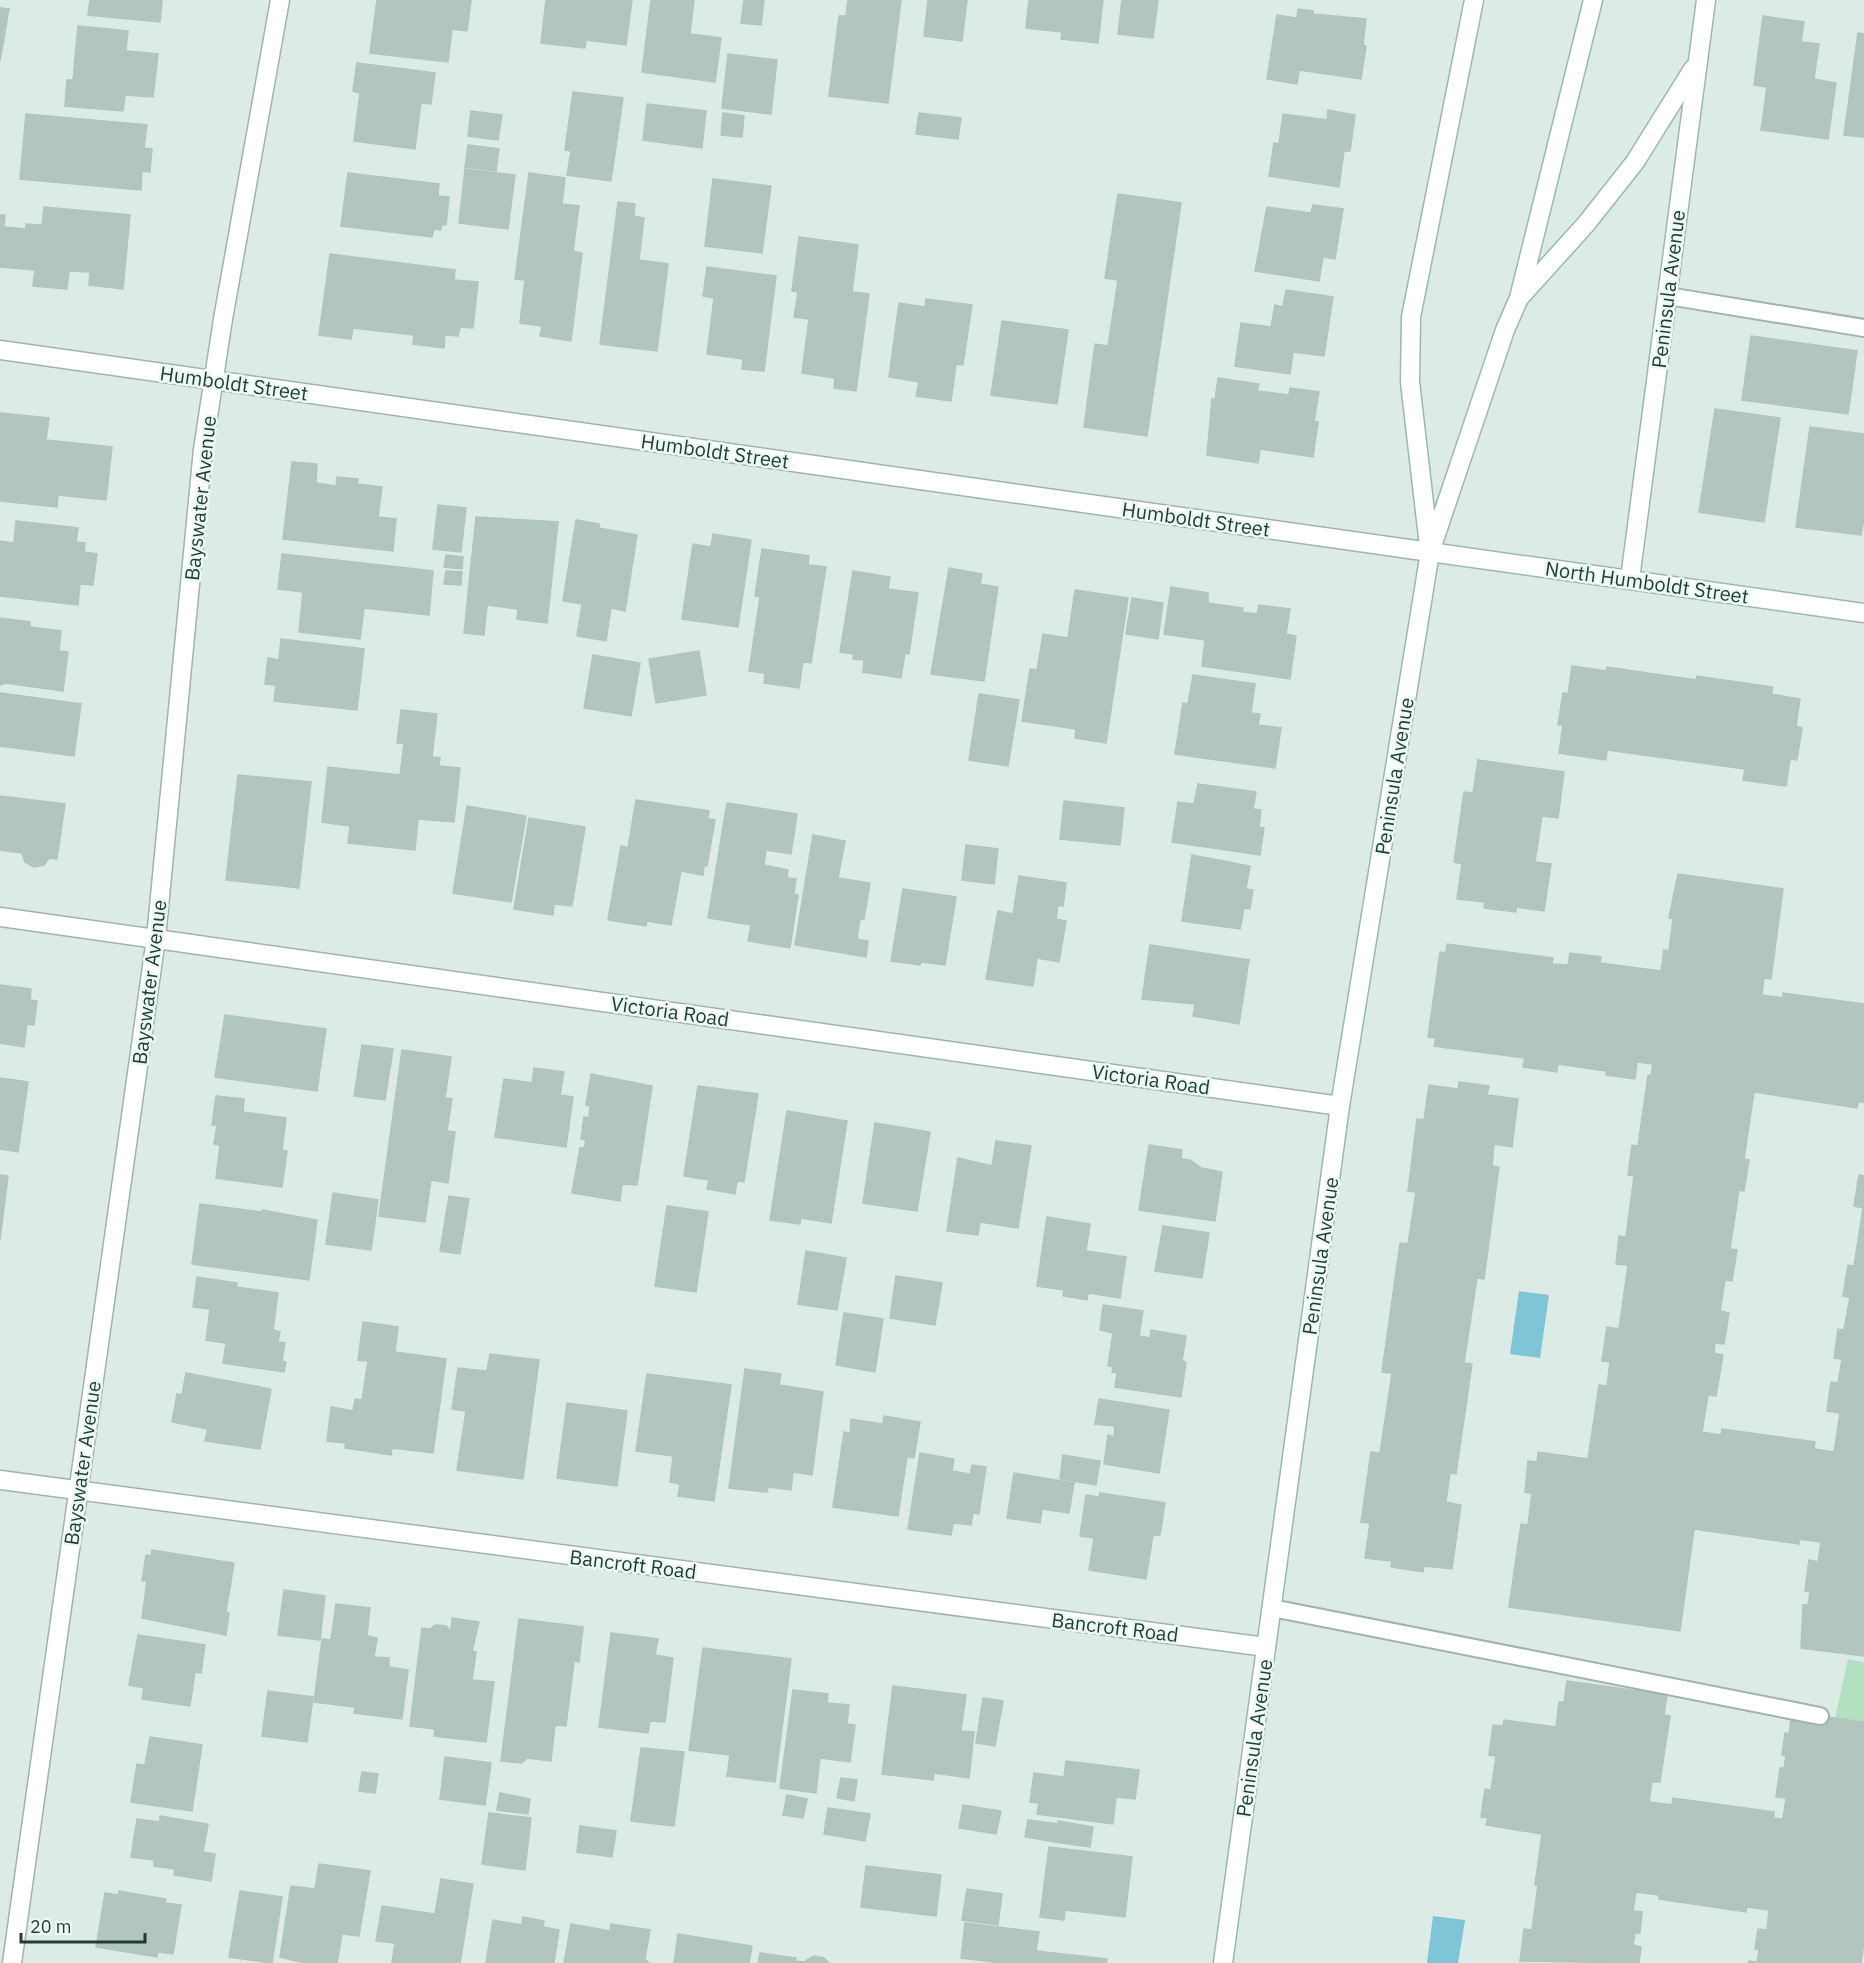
<svg xmlns="http://www.w3.org/2000/svg" width="1864" height="1963" font-family="'IBM Plex Sans',sans-serif">
<rect width="100%" height="100%" fill="#ddebe6"/>
<polygon fill="#b3e0c1" points="1848,1659 1864,1662 1864,1721 1835,1718"/>
<g fill="#7ec5d8">
<polygon points="1519,1291 1549,1295 1540,1358 1510,1354"/>
<polygon points="1433,1916 1465,1920 1458,1963 1427,1963"/>
</g>
<g fill="#b2c6bf" stroke="#afc5bd" stroke-width="1.5">
<polygon points="90,0 162,0 160,22 88,15"/>
<polygon points="377,0 471,0 467,31 452,29 448,62 370,53"/>
<polygon points="546,0 632,0 626,45 586,40 585,48 541,43"/>
<polygon points="651,0 694,0 690,34 721,38 715,82 642,72"/>
<polygon points="744,0 764,0 761,25 741,23"/>
<polygon points="848,0 901,0 888,103 829,96 839,16 846,16"/>
<polygon points="928,0 967,0 962,41 924,36"/>
<polygon points="1029,0 1103,0 1098,43 1061,39 1062,32 1026,28"/>
<polygon points="1122,0 1158,0 1153,38 1118,34"/>
<polygon points="0,8 9,9 0,61"/>
<polygon points="1298,9 1313,11 1313,14 1366,19 1363,45 1366,46 1361,79 1299,70 1297,84 1267,79 1277,15 1297,18"/>
<polygon points="1763,16 1804,22 1801,42 1819,44 1814,79 1836,83 1828,139 1761,130 1767,87 1754,85"/>
<polygon points="78,26 128,31 126,51 158,54 153,97 125,95 123,111 65,106 67,80 73,80"/>
<polygon points="1858,33 1864,34 1864,137 1844,135"/>
<polygon points="728,54 777,60 771,114 722,108"/>
<polygon points="357,63 435,73 431,104 421,103 415,149 354,141 360,93 353,91"/>
<polygon points="573,92 623,98 611,181 567,175 571,151 565,150"/>
<polygon points="647,104 706,111 702,148 643,140"/>
<polygon points="1328,110 1355,115 1350,151 1344,151 1339,187 1269,176 1274,143 1279,144 1283,114 1327,120"/>
<polygon points="471,111 502,115 498,140 468,136"/>
<polygon points="723,113 744,116 742,137 721,135"/>
<polygon points="919,113 961,118 958,139 916,134"/>
<polygon points="26,114 147,125 144,148 152,149 150,172 142,171 141,190 20,179"/>
<polygon points="468,145 499,149 496,171 465,167"/>
<polygon points="465,169 515,175 508,229 459,223"/>
<polygon points="348,173 439,184 438,196 449,197 446,225 442,224 441,230 434,229 432,237 341,226"/>
<polygon points="529,173 565,178 562,204 579,206 573,251 582,253 571,341 540,336 542,326 520,323 525,280 515,279"/>
<polygon points="713,179 771,186 762,253 705,246"/>
<polygon points="1118,194 1181,203 1147,436 1084,427 1095,344 1108,346 1118,280 1105,278"/>
<polygon points="618,202 635,204 634,216 644,218 639,260 668,264 657,351 600,344"/>
<polygon points="1313,205 1343,209 1335,259 1323,257 1319,281 1255,271 1267,207 1311,213"/>
<polygon points="44,207 130,215 123,289 89,285 90,272 69,271 67,289 33,286 35,270 0,267 0,215 5,215 4,227 26,229 26,224 42,225"/>
<polygon points="799,237 858,245 852,292 869,294 856,391 834,388 835,378 802,373 809,319 794,317 798,292 792,291"/>
<polygon points="330,254 455,270 454,280 478,282 473,328 460,327 458,336 445,335 444,348 413,344 414,335 353,328 351,339 319,335"/>
<polygon points="707,267 776,276 764,371 742,369 743,359 707,354 714,298 703,296"/>
<polygon points="1286,290 1333,297 1324,356 1293,352 1290,374 1235,366 1241,323 1271,327 1275,305 1283,307"/>
<polygon points="926,299 972,305 963,365 956,364 951,401 916,396 919,382 889,377 899,303 925,307"/>
<polygon points="1002,321 1068,330 1057,404 991,395"/>
<polygon points="1751,336 1857,351 1848,414 1742,400"/>
<polygon points="1218,378 1259,384 1257,391 1289,395 1290,388 1319,392 1314,421 1318,422 1313,457 1260,449 1258,463 1207,455 1212,399 1215,400"/>
<polygon points="1715,409 1780,418 1764,522 1699,512"/>
<polygon points="0,413 49,418 46,440 112,447 106,500 58,495 57,507 0,501"/>
<polygon points="1810,427 1864,434 1864,519 1861,535 1796,527"/>
<polygon points="292,462 317,464 316,483 336,486 337,477 358,479 357,484 382,487 378,517 396,519 393,551 283,539"/>
<polygon points="438,505 466,508 461,552 433,549"/>
<polygon points="476,517 558,522 547,623 517,619 518,609 487,605 484,635 464,633"/>
<polygon points="576,520 599,524 599,528 637,535 625,611 611,608 606,641 577,636 582,604 563,601"/>
<polygon points="16,521 78,528 76,542 85,543 84,552 97,554 93,585 80,584 78,605 0,596 0,541 14,543"/>
<polygon points="713,534 751,540 738,627 682,619 693,544 711,547"/>
<polygon points="762,549 809,556 808,565 826,567 811,663 803,662 799,688 764,683 765,673 749,671 760,597 755,596"/>
<polygon points="282,554 433,571 429,615 364,608 360,639 299,632 303,592 278,589"/>
<polygon points="446,555 463,557 462,569 444,567"/>
<polygon points="949,568 982,574 980,584 998,587 984,681 931,674"/>
<polygon points="446,571 462,572 461,585 444,584"/>
<polygon points="853,571 890,577 888,589 918,593 909,654 905,653 901,678 863,672 864,660 853,659 854,654 840,652"/>
<polygon points="1171,587 1208,593 1208,603 1243,608 1242,612 1257,614 1259,605 1290,609 1286,634 1296,636 1290,679 1202,666 1205,640 1164,634"/>
<polygon points="1075,590 1128,598 1106,743 1075,738 1076,729 1022,721 1030,669 1037,670 1043,634 1068,638"/>
<polygon points="1132,598 1163,603 1158,639 1126,634"/>
<polygon points="0,618 30,622 30,627 61,631 59,651 68,652 63,691 5,683 0,685"/>
<polygon points="281,639 364,649 357,710 274,701 276,685 265,684 268,658 279,660"/>
<polygon points="699,651 706,695 656,703 649,659"/>
<polygon points="593,655 640,663 631,716 584,708"/>
<polygon points="1572,666 1606,671 1607,667 1696,680 1697,676 1773,687 1771,694 1800,699 1796,726 1802,728 1797,760 1790,759 1786,786 1743,780 1745,769 1607,750 1606,760 1559,753 1563,725 1558,725 1563,693 1568,694"/>
<polygon points="1193,675 1255,684 1251,713 1260,714 1258,725 1281,728 1275,768 1175,754 1183,703 1188,704"/>
<polygon points="0,693 81,704 74,756 0,746"/>
<polygon points="979,694 1019,700 1008,766 969,760"/>
<polygon points="401,710 437,714 432,757 440,758 439,766 460,768 454,822 418,819 415,850 348,843 350,826 322,822 328,767 400,775 404,743 397,743"/>
<polygon points="1478,760 1564,772 1558,818 1542,816 1535,862 1551,864 1544,911 1516,907 1516,912 1484,908 1485,902 1457,899 1462,864 1454,862 1464,792 1473,793"/>
<polygon points="238,775 311,782 299,888 226,880"/>
<polygon points="1198,784 1256,792 1253,809 1261,810 1259,827 1264,828 1260,855 1172,842 1178,802 1194,804"/>
<polygon points="0,796 65,804 57,859 49,858 44,865 34,867 25,862 22,853 0,850"/>
<polygon points="636,800 709,811 708,819 715,820 707,866 704,865 703,875 681,871 671,925 647,921 646,926 608,920 621,846 628,848"/>
<polygon points="1064,801 1124,808 1120,845 1060,839"/>
<polygon points="727,803 797,814 791,854 766,850 764,865 788,870 787,878 796,879 794,894 798,895 790,948 748,941 751,925 708,918"/>
<polygon points="467,806 526,816 511,902 453,893"/>
<polygon points="529,818 585,827 572,906 554,904 553,915 514,909"/>
<polygon points="813,835 845,841 838,878 870,883 864,919 860,919 857,939 868,941 866,957 795,945"/>
<polygon points="966,845 998,849 994,884 962,880"/>
<polygon points="1192,855 1250,866 1246,889 1253,890 1250,909 1244,908 1240,929 1182,921"/>
<polygon points="1678,874 1783,889 1771,979 1764,978 1762,995 1783,998 1783,993 1864,1004 1864,1102 1858,1102 1857,1108 1754,1092 1744,1159 1749,1160 1744,1191 1739,1190 1730,1249 1737,1250 1732,1281 1725,1280 1720,1311 1729,1313 1724,1344 1715,1343 1714,1353 1723,1355 1716,1396 1708,1395 1702,1432 1721,1435 1722,1429 1815,1442 1814,1449 1834,1452 1840,1413 1827,1411 1831,1382 1838,1383 1842,1359 1834,1358 1838,1329 1844,1330 1850,1297 1843,1296 1848,1265 1854,1266 1863,1208 1854,1206 1859,1175 1864,1176 1864,1656 1801,1648 1803,1605 1808,1605 1810,1592 1805,1591 1809,1560 1818,1562 1821,1542 1799,1539 1799,1544 1694,1529 1680,1631 1509,1607 1521,1524 1528,1525 1532,1493 1525,1492 1528,1461 1537,1462 1538,1452 1588,1459 1599,1385 1607,1386 1610,1362 1602,1361 1607,1327 1619,1329 1628,1265 1616,1264 1619,1236 1626,1237 1634,1176 1628,1175 1632,1145 1638,1146 1648,1075 1651,1076 1653,1064 1637,1062 1635,1079 1606,1075 1606,1071 1558,1064 1557,1072 1523,1067 1525,1058 1434,1046 1436,1038 1428,1037 1440,952 1446,953 1447,944 1553,958 1552,964 1568,965 1570,953 1601,957 1600,963 1661,971 1664,950 1669,951 1673,919 1669,918"/>
<polygon points="1019,876 1066,883 1063,906 1058,905 1056,919 1066,921 1059,962 1037,958 1033,986 986,979 998,911 1013,914"/>
<polygon points="903,889 956,897 945,965 921,962 920,965 891,961"/>
<polygon points="1150,945 1249,960 1239,1024 1193,1016 1195,1004 1142,999"/>
<polygon points="0,985 31,989 30,1000 37,1001 34,1025 27,1024 24,1047 0,1043"/>
<polygon points="225,1015 326,1029 317,1091 215,1077"/>
<polygon points="362,1045 393,1049 385,1100 354,1096"/>
<polygon points="402,1050 451,1057 445,1098 452,1099 447,1131 455,1132 448,1183 431,1180 425,1222 379,1216"/>
<polygon points="534,1068 564,1072 560,1095 573,1097 566,1147 495,1137 504,1079 532,1083"/>
<polygon points="591,1074 652,1086 637,1185 622,1184 620,1201 572,1193 580,1148 584,1148 586,1140 581,1139 584,1117 589,1118 590,1106 586,1105"/>
<polygon points="0,1078 28,1082 18,1152 0,1149"/>
<polygon points="1459,1082 1489,1086 1487,1095 1518,1099 1512,1147 1494,1144 1492,1166 1499,1167 1484,1279 1477,1278 1464,1363 1472,1364 1456,1474 1450,1473 1446,1502 1461,1505 1452,1569 1424,1566 1423,1572 1391,1567 1392,1561 1365,1558 1370,1523 1361,1522 1371,1452 1380,1453 1392,1373 1382,1372 1400,1243 1408,1244 1416,1192 1408,1191 1417,1119 1424,1120 1429,1085 1458,1089"/>
<polygon points="698,1086 758,1094 744,1182 737,1181 735,1194 707,1189 709,1180 684,1176"/>
<polygon points="216,1096 244,1099 243,1112 286,1118 282,1150 287,1151 282,1187 216,1178 220,1145 214,1144 217,1125 212,1125"/>
<polygon points="787,1111 847,1121 831,1223 801,1218 800,1224 770,1220"/>
<polygon points="875,1123 930,1132 917,1211 863,1203"/>
<polygon points="996,1141 1031,1146 1018,1228 980,1222 978,1235 947,1231 958,1158 992,1166"/>
<polygon points="1149,1145 1182,1150 1181,1159 1190,1160 1201,1168 1222,1172 1215,1221 1139,1210"/>
<polygon points="0,1175 8,1176 0,1240"/>
<polygon points="333,1193 378,1200 371,1250 326,1244"/>
<polygon points="449,1196 469,1199 460,1254 440,1251"/>
<polygon points="200,1204 262,1212 263,1210 317,1220 309,1280 192,1264"/>
<polygon points="667,1206 708,1212 696,1292 655,1286"/>
<polygon points="1047,1217 1090,1224 1086,1251 1126,1257 1120,1298 1088,1293 1087,1300 1063,1296 1064,1290 1037,1286"/>
<polygon points="1163,1226 1209,1233 1202,1278 1155,1271"/>
<polygon points="806,1251 846,1258 837,1310 798,1304"/>
<polygon points="896,1276 942,1283 935,1325 890,1318"/>
<polygon points="197,1277 237,1283 236,1287 278,1293 273,1330 280,1332 278,1342 285,1343 282,1361 286,1362 284,1372 223,1363 226,1343 206,1340 210,1309 193,1307"/>
<polygon points="1103,1305 1143,1311 1139,1336 1150,1338 1151,1330 1186,1336 1182,1361 1186,1362 1181,1397 1115,1387 1117,1373 1112,1372 1113,1367 1108,1366 1113,1333 1100,1330"/>
<polygon points="844,1313 883,1319 875,1372 836,1365"/>
<polygon points="363,1322 398,1327 395,1352 446,1359 433,1453 392,1448 391,1455 345,1448 346,1443 327,1441 331,1407 353,1411 355,1399 362,1400 368,1361 358,1360"/>
<polygon points="490,1354 539,1360 523,1479 457,1470 466,1411 452,1409 458,1368 487,1371"/>
<polygon points="745,1369 781,1374 779,1385 823,1392 812,1475 793,1472 791,1490 768,1487 767,1492 729,1488"/>
<polygon points="186,1373 271,1389 260,1449 205,1441 208,1429 172,1422 177,1394 182,1395"/>
<polygon points="647,1374 731,1385 714,1501 678,1496 680,1484 670,1482 673,1456 636,1451"/>
<polygon points="1099,1399 1169,1410 1159,1473 1104,1464 1108,1435 1114,1437 1115,1426 1095,1424"/>
<polygon points="567,1403 627,1411 617,1486 557,1478"/>
<polygon points="884,1416 920,1422 914,1458 907,1457 898,1516 833,1507 844,1432 850,1433 851,1419 883,1424"/>
<polygon points="920,1453 954,1459 952,1471 970,1474 972,1465 986,1467 979,1514 973,1513 971,1525 953,1523 951,1535 908,1529"/>
<polygon points="1063,1455 1100,1461 1096,1485 1060,1479"/>
<polygon points="1014,1473 1074,1483 1069,1513 1042,1509 1040,1523 1007,1518"/>
<polygon points="1100,1493 1165,1503 1160,1535 1153,1535 1146,1579 1089,1570 1094,1538 1080,1536 1086,1495 1099,1497"/>
<polygon points="152,1550 234,1563 226,1612 229,1613 226,1635 142,1618 147,1581 142,1581 146,1555 151,1556"/>
<polygon points="284,1590 325,1596 320,1640 278,1635"/>
<polygon points="336,1604 370,1608 367,1636 377,1638 374,1657 389,1658 389,1667 408,1670 402,1719 354,1713 355,1707 314,1702 322,1639 331,1640"/>
<polygon points="452,1618 479,1622 472,1651 476,1652 472,1680 494,1682 486,1742 434,1736 435,1729 410,1726 422,1628 430,1629 435,1625 446,1626 451,1632"/>
<polygon points="519,1619 583,1627 579,1662 574,1661 566,1726 555,1725 551,1761 527,1758 522,1763 501,1761"/>
<polygon points="611,1633 658,1639 655,1655 673,1658 665,1722 650,1721 648,1733 599,1727"/>
<polygon points="138,1635 205,1645 201,1673 195,1672 190,1706 142,1699 144,1688 129,1685"/>
<polygon points="703,1648 791,1659 775,1782 727,1776 730,1755 689,1750"/>
<polygon points="1567,1681 1667,1695 1664,1715 1670,1716 1660,1782 1652,1782 1649,1802 1672,1805 1673,1798 1774,1812 1774,1818 1783,1819 1786,1798 1776,1797 1780,1768 1784,1768 1786,1755 1782,1755 1785,1733 1789,1734 1792,1712 1864,1722 1864,1942 1861,1963 1748,1963 1749,1961 1757,1962 1759,1949 1755,1949 1758,1929 1767,1930 1769,1910 1747,1907 1746,1912 1659,1899 1659,1895 1636,1892 1633,1911 1642,1912 1640,1933 1635,1933 1633,1945 1641,1947 1639,1963 1520,1961 1524,1929 1532,1930 1538,1885 1535,1885 1542,1834 1486,1825 1488,1818 1481,1817 1485,1789 1491,1790 1496,1756 1489,1755 1493,1725 1503,1726 1504,1720 1556,1727 1559,1702 1564,1702"/>
<polygon points="893,1686 966,1695 961,1731 974,1732 969,1778 934,1773 933,1780 882,1774"/>
<polygon points="793,1690 828,1694 827,1703 849,1705 847,1724 855,1725 850,1762 820,1758 816,1793 780,1788"/>
<polygon points="268,1691 313,1697 307,1742 262,1736"/>
<polygon points="983,1698 1003,1701 995,1746 976,1743"/>
<polygon points="150,1737 202,1745 192,1811 131,1802 137,1764 145,1765"/>
<polygon points="641,1748 684,1752 674,1826 631,1821"/>
<polygon points="445,1757 491,1763 485,1805 440,1799"/>
<polygon points="1066,1761 1139,1770 1135,1799 1116,1797 1113,1824 1037,1814 1039,1803 1030,1802 1034,1773 1064,1777"/>
<polygon points="362,1772 378,1774 375,1793 359,1791"/>
<polygon points="841,1778 857,1780 854,1801 837,1798"/>
<polygon points="500,1793 530,1799 528,1814 497,1810"/>
<polygon points="787,1795 807,1799 803,1818 783,1815"/>
<polygon points="963,1805 1001,1811 996,1834 959,1828"/>
<polygon points="828,1808 870,1814 865,1841 824,1834"/>
<polygon points="489,1813 531,1818 525,1870 482,1864"/>
<polygon points="160,1816 208,1824 203,1852 215,1854 211,1881 174,1875 175,1869 154,1866 154,1860 131,1857 137,1819 160,1822"/>
<polygon points="1028,1820 1058,1824 1055,1842 1025,1837"/>
<polygon points="1058,1821 1093,1827 1090,1847 1055,1842"/>
<polygon points="580,1826 616,1831 612,1857 577,1852"/>
<polygon points="1049,1847 1132,1857 1125,1917 1065,1910 1064,1920 1040,1917"/>
<polygon points="319,1864 370,1871 359,1936 342,1934 337,1963 304,1963 280,1957 291,1886 315,1889"/>
<polygon points="866,1866 941,1875 936,1916 861,1907"/>
<polygon points="441,1879 473,1884 460,1963 392,1963 395,1943 376,1941 382,1906 435,1914"/>
<polygon points="967,1889 1002,1894 998,1925 962,1920"/>
<polygon points="119,1891 166,1899 165,1903 181,1905 173,1954 158,1952 157,1957 96,1947 105,1893 119,1895"/>
<polygon points="240,1891 282,1897 272,1963 229,1957"/>
<polygon points="523,1917 544,1921 543,1927 559,1930 554,1963 486,1963 493,1920 522,1925"/>
<polygon points="965,1923 1039,1932 1036,1951 1107,1959 1106,1963 1002,1963 961,1958"/>
<polygon points="571,1924 610,1931 611,1924 650,1930 645,1959 649,1963 564,1963"/>
<polygon points="678,1934 752,1946 749,1963 674,1963"/>
<polygon points="760,1953 796,1958 795,1961 804,1962 814,1956 824,1958 829,1963 758,1963"/>
</g>
<g fill="none" stroke-linecap="round" stroke-linejoin="round">
<defs>
<g id="lane">
<polyline points="1668,296 1864,328"/>
<polyline points="1272,1608 1820,1716"/>
</g>
<g id="street">
<polyline points="0,350 1430,552"/>
<polyline points="0,917 1340,1106"/>
<polyline points="0,1480 1266,1647"/>
<polyline points="12,1963 156,938 203,449 223,319 280,0"/>
</g>
<g id="secondary">
<polyline points="1520,297 1586,224 1635,162 1693,69"/>
<polyline points="1429,546 1410,382 1411,317 1474,0"/>
<polyline points="1430,552 1864,613"/>
<polyline points="1630,579 1706,0"/>
<polyline points="1223,1963 1340,1106 1430,552 1505,330 1519,298 1593,0"/>
</g>
</defs>
<use href="#lane" stroke="#a0b3ae" stroke-width="20"/>
<use href="#street" stroke="#a0b3ae" stroke-width="21"/>
<use href="#secondary" stroke="#9bb8af" stroke-width="21"/>
<use href="#lane" stroke="#fff" stroke-width="16"/>
<use href="#street" stroke="#fff" stroke-width="18"/>
<use href="#secondary" stroke="#fff" stroke-width="18"/>
</g>
<g text-anchor="middle" dominant-baseline="central" stroke-width="5" stroke-linejoin="round" paint-order="stroke">
<g font-size="20" fill="#1d3d36" stroke="#eef8f3">
<text transform="translate(1668 289) rotate(-83)">Peninsula Avenue</text>
<text transform="translate(234 383) rotate(8)">Humboldt Street</text>
<text transform="translate(715 451) rotate(8)">Humboldt Street</text>
<text transform="translate(200 498) rotate(-84)">Bayswater Avenue</text>
<text transform="translate(1196 519) rotate(8)">Humboldt Street</text>
<text transform="translate(1647 582) rotate(8)">North Humboldt Street</text>
<text transform="translate(1394 776) rotate(-81)">Peninsula Avenue</text>
<text transform="translate(149 982) rotate(-83)">Bayswater Avenue</text>
<text transform="translate(670 1011) rotate(8)">Victoria Road</text>
<text transform="translate(1151 1079) rotate(8)">Victoria Road</text>
<text transform="translate(1320 1256) rotate(-82)">Peninsula Avenue</text>
<text transform="translate(82 1463) rotate(-82)">Bayswater Avenue</text>
<text transform="translate(633 1564) rotate(7)">Bancroft Road</text>
<text transform="translate(1115 1627) rotate(7)">Bancroft Road</text>
<text transform="translate(1254 1738) rotate(-82)">Peninsula Avenue</text>
</g>
</g>
<path d="M21 1933v9h124v-9" fill="none" stroke="#1d3d36" stroke-width="3"/>
<text x="30" y="1933" font-size="18" fill="#1d3d36" stroke="#eef8f3" stroke-width="4.5" paint-order="stroke">20 m</text>
</svg>
